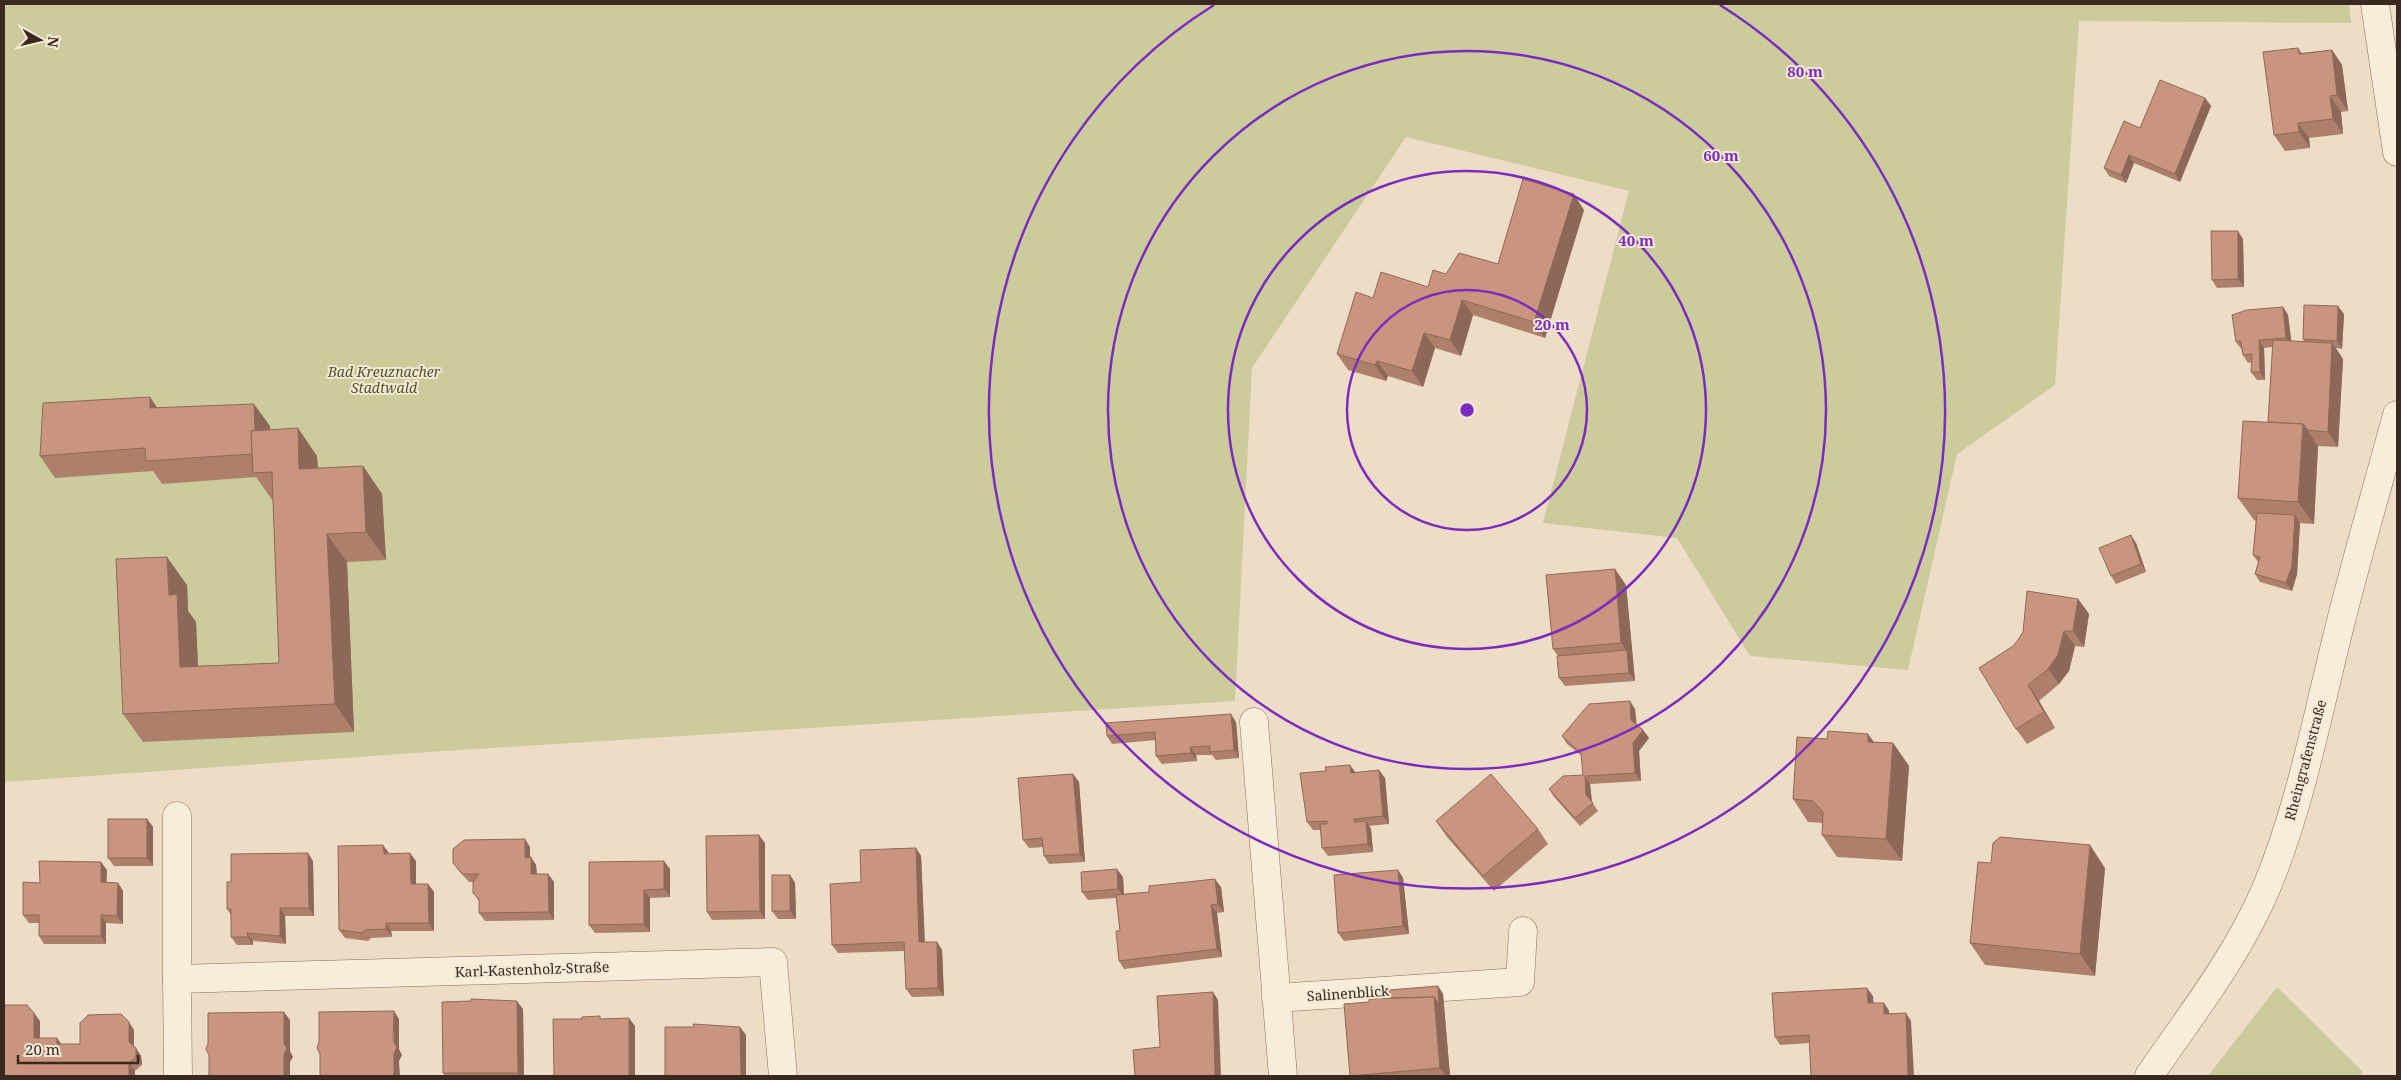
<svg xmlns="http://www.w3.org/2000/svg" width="2401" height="1080" font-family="'Noto Serif',serif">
<rect width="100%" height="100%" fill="#edddc7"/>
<g fill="#cbcb9b">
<polygon points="4,4 2349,4 2351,23 2079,21 2055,385 1957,454 1908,670 1750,656 1677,538 1543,523 1629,191 1406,137 1252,368 1235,701 429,752 4,782"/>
<polygon points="2277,987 2362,1071 2362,1076 2208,1076"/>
</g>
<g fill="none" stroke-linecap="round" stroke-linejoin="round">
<defs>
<g id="minor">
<polyline points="2375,4 2397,152"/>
<polyline points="1254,722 1283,1076"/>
<polyline points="177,979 177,816"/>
<polyline points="1276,998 1520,982 1523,931"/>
<polyline points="178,1076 177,979 773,962 783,1076"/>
</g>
<path id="tertiary" d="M2149 1076C2190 1016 2236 958 2265 891 2299 811 2316 722 2337 637 2355 563 2377 489 2397 415"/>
</defs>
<use href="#minor" stroke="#886f5d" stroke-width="29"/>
<use href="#tertiary" stroke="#886f5d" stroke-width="29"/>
<use href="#minor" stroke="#f8ecda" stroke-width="28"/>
<use href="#tertiary" stroke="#f8ecda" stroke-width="28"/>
</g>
<g fill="#ae806c">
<polygon points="2298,48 2302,53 2332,50 2342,65 2348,111 2341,112 2343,134 2309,138 2310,148 2285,151 2274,135"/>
<polygon points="2205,98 2211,106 2180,182 2134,163 2126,183 2109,176 2104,168 2140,128"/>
<polygon points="1584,210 1545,338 1473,315 1461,356 1435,348 1423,387 1388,376 1386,381 1348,370 1337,354 1373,298 1428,287 1446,274 1498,264"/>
<polygon points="2243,239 2244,287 2217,288 2212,280"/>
<polygon points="2283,307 2288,315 2291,341 2304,341 2303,339 2344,314 2342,349 2336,348 2343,359 2338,447 2318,446 2314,524 2300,523 2297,574 2292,591 2260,582 2255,574 2258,562 2253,555 2256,521 2254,520 2238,498 2268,422 2273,347 2264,348 2265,380 2257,380 2251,372 2252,362 2248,363 2243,355 2242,350 2236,342"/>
<polygon points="157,408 270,426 270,429 317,456 318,468 363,466 382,494 386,560 347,562 354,732 143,742 123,714 187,585 188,611 196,622 198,666 279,663 273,501 256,477 162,484 153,471 55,478 40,456"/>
<polygon points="2136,543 2146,572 2116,584 2111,576"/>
<polygon points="1626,585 1635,681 1565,686 1559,678 1558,656 1553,649"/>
<polygon points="2078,599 2089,614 2084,647 2075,646 2069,671 2059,684 2039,701 2055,728 2027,744 2016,729 2013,646"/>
<polygon points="1635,709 1636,724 1643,730 1649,738 1639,751 1641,781 1590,784 1592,802 1598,811 1580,826 1554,797 1549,789 1583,775 1582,756 1567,744 1562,736"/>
<polygon points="1236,722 1239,758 1216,760 1212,755 1196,755 1197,761 1162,764 1156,756 1156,740 1112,744 1107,736"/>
<polygon points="1868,734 1874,742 1893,743 1909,766 1902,861 1837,857 1822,835 1823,823 1808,822 1793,799 1827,739"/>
<polygon points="1355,772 1385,778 1389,824 1369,826 1371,829 1373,852 1328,856 1322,848 1321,830 1313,830 1307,822"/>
<polygon points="1073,774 1079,782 1085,862 1049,864 1044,856 1043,847 1029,848 1023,840"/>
<polygon points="147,819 153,827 153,866 114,866 108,858"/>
<polygon points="1436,821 1538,829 1548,844 1494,891 1447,837"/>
<polygon points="765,843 765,919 712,920 707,912"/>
<polygon points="530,847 530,857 536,865 537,874 548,874 554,882 554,920 485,921 479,913 479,901 473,893 473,882 469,882 459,871 453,863"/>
<polygon points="916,848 921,856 925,942 937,942 942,950 944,996 912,997 906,989 905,951 838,953 832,945 861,882"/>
<polygon points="389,853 416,861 416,884 428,884 434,892 434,931 391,931 392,937 371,938 368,941 345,938 339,930"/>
<polygon points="313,861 314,916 285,916 286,944 253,941 253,945 237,945 231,937 231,915 227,909 231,882"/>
<polygon points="1991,863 2105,868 2095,976 1985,965 1970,943"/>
<polygon points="670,869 670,897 650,898 650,932 595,933 589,925"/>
<polygon points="107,870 106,882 118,883 123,891 123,924 106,923 106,944 44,944 39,936 39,923 29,923 23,915 40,883"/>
<polygon points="1398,870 1403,878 1409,934 1344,941 1338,933"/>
<polygon points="790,875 795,883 796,919 778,919 772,911"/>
<polygon points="1123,877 1124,894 1221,887 1224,912 1217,913 1222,957 1124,969 1119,961 1120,931 1116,898 1088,900 1082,892"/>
<polygon points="1438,986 1443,994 1450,1076 1350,1076 1369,1002 1389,998"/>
<polygon points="1873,996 1873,1003 1884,1003 1889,1011 1889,1014 1911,1021 1810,1043 1780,1045 1775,1037"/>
<polygon points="523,1009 524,1076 445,1076 443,1073"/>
<polygon points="40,1021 40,1038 62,1044 80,1044 134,1030 134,1047 141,1056 142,1065 135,1071 135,1076 4,1076"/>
</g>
<g fill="#8d6858">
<polygon points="2332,50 2342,65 2348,111 2337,95"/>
<polygon points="2330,96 2341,112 2343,134 2333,119"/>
<polygon points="2205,98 2211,106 2180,182 2175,174"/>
<polygon points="2298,123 2309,138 2310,148 2299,132"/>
<polygon points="2129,155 2134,163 2126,183 2121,175"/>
<polygon points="1574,194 1584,210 1545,338 1534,322"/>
<polygon points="2238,231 2243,239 2244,287 2238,279"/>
<polygon points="1462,300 1473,315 1461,356 1450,340"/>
<polygon points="2338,306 2344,314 2342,349 2337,341"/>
<polygon points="2283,307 2288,315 2292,346 2286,338"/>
<polygon points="1424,333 1435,348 1423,387 1412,371"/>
<polygon points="2259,340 2264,348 2265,380 2260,372"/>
<polygon points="2332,343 2343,359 2338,447 2328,432"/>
<polygon points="1377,361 1388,376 1386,381 1375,365"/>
<polygon points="150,397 165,419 150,408"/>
<polygon points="254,404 270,426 271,472 256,453"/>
<polygon points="2303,424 2318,446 2314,524 2298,502"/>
<polygon points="298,428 317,456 319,497 299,469"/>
<polygon points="363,466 382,494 386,560 366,532"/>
<polygon points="2295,515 2300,523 2297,574 2292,591 2286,583"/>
<polygon points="327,534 347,562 354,732 335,704"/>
<polygon points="2131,535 2136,543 2146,572 2141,564"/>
<polygon points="167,557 187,585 188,611 196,622 199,694 180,667 169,595"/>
<polygon points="1615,569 1626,585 1635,681 1629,673 1627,651 1621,643"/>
<polygon points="2078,599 2089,614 2084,647 2073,631"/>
<polygon points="2064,631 2075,646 2069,671 2059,684 2048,669"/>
<polygon points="2028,685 2039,701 2055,728 2044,712"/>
<polygon points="1630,701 1635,709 1637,728 1631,720"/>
<polygon points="1231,714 1236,722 1239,758 1234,750"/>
<polygon points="1643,730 1649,738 1639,751 1641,781 1635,773 1633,743"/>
<polygon points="1868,734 1884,757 1868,742"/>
<polygon points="1893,743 1909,766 1902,861 1886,839"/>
<polygon points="1190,747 1196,755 1197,761 1191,753"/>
<polygon points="1350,765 1356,773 1351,773"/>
<polygon points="1379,770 1385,778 1389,824 1383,816"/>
<polygon points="1073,774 1079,782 1085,862 1080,854"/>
<polygon points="1585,776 1590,784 1592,803 1586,795"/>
<polygon points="147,819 153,827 153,866 147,858"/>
<polygon points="1366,821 1371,829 1373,852 1368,844"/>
<polygon points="759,835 765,843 765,919 760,911"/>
<polygon points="525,839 530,847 530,866 525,858"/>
<polygon points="383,845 389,853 384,854"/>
<polygon points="2090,845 2105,868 2095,976 2080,954"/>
<polygon points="916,848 921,856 925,950 919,942"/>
<polygon points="308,853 313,861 314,916 309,908"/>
<polygon points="410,853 416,861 416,892 411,884"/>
<polygon points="531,857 536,865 537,882 531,874"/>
<polygon points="664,861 670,869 670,897 664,889"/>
<polygon points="101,862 107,870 106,890 101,882"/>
<polygon points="1117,869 1123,877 1124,897 1118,889"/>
<polygon points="1398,870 1403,878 1409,934 1403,926"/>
<polygon points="548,874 554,882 554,920 549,912"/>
<polygon points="790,875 795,883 796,919 790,911"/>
<polygon points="1215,879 1221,887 1224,912 1218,904"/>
<polygon points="118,883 123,891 123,924 117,916"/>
<polygon points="428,884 434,892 434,931 429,923"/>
<polygon points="644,890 650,898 650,932 644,924"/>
<polygon points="1211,905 1217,913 1222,957 1217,949"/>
<polygon points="280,908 285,916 286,944 280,936"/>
<polygon points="101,915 106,923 106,944 101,936"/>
<polygon points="386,923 391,931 392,937 386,929"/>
<polygon points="247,933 253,941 253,945 248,937"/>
<polygon points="937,942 942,950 944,996 938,988"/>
<polygon points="1438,986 1443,994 1450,1076 1446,1076 1440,1068 1434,997"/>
<polygon points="1867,988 1873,996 1874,1011 1868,1003"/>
<polygon points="1213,992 1218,1000 1221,1076 1215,1076"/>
<polygon points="517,1001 523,1009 524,1076 520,1076 518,1073"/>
<polygon points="1884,1003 1889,1011 1890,1022 1884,1014"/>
<polygon points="394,1011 399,1019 399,1049 402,1055 399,1061 400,1076 394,1076"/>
<polygon points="284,1012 290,1020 290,1051 293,1057 290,1062 290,1076 284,1076"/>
<polygon points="34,1013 40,1021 40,1046 34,1038"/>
<polygon points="1906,1013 1911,1021 1914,1076 1908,1076"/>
<polygon points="629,1018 635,1026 635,1076 629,1076"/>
<polygon points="129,1022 134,1030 134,1050 129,1042"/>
<polygon points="740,1027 746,1035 746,1076 741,1076"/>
<polygon points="57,1038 63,1046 57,1044"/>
<polygon points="136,1048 141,1056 142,1065 136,1057"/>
<polygon points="129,1063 135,1071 135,1076 129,1076"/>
</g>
<g fill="#ca957e" stroke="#8d6858">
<polygon points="2298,48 2299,54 2332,50 2337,95 2330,96 2333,119 2298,123 2299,132 2274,135 2263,52"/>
<polygon points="2160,80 2205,98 2175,174 2129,155 2121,175 2104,168 2124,121 2140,128"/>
<polygon points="1523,179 1574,194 1534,322 1462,300 1450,340 1424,333 1412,371 1377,361 1375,365 1337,354 1356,292 1373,298 1381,272 1428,287 1433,270 1446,274 1459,253 1498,264"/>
<polygon points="2211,231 2238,231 2238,279 2212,280"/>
<polygon points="2304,305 2338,306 2337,341 2303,339"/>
<polygon points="2283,307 2286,338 2259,340 2260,372 2251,372 2252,354 2243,355 2241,341 2236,342 2232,315 2247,310"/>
<polygon points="2273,340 2332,343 2328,432 2308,430 2303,424 2268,422"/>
<polygon points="150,397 150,408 254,404 255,430 251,431 252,454 146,461 145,448 40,456 43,403"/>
<polygon points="2243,421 2303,424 2298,502 2238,498"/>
<polygon points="298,428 299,469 363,466 366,532 327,534 335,704 123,714 116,559 167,557 169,595 177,594 180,667 279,663 272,472 253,473 251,431"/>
<polygon points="2257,513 2295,515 2292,566 2286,583 2255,574 2260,557 2253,555"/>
<polygon points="2131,535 2141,564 2111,576 2099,548"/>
<polygon points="1615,569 1621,643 1553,649 1546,575"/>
<polygon points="2027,591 2078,599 2073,631 2064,631 2058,655 2048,669 2028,685 2044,712 2016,729 1979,668 2013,646 2018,640 2023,632"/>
<polygon points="1627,650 1629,673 1559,678 1557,656"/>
<polygon points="1630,701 1631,720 1643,730 1633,743 1635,773 1585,776 1586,795 1593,803 1575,818 1549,789 1563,776 1583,775 1581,753 1562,736 1589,704"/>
<polygon points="1231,714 1234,750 1210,752 1210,746 1190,747 1191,753 1156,756 1155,732 1107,736 1106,723"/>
<polygon points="1828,731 1868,734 1868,742 1893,743 1886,839 1822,835 1823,812 1813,801 1793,799 1797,737 1827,739"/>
<polygon points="1350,765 1351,773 1379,770 1383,816 1354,819 1354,822 1366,821 1368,844 1322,848 1320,824 1327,824 1327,821 1307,822 1300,773 1326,771 1325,767"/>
<polygon points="1073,774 1080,854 1044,856 1042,838 1023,840 1018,778"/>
<polygon points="1491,774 1538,829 1483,876 1436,821"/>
<rect x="108" y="819" width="39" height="39"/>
<polygon points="759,835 760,911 707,912 706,836"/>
<polygon points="2000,837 2090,845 2080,954 1970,943 1978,862 1991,863 1993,843"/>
<polygon points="525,839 525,858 531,857 531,874 548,874 549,912 479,913 479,899 473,893 473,882 479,874 463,874 453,863 453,849 464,840"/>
<polygon points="383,845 384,854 410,853 411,884 428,884 429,923 386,923 386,929 365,930 362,933 339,930 338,846"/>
<polygon points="916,848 919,942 937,942 938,988 906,989 904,942 832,945 830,884 861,882 860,850"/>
<polygon points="308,853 309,908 280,908 280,936 247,933 248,937 231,937 231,909 227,909 227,882 231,882 231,854"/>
<polygon points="39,861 101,862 101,882 118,883 117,916 101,915 101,936 39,936 39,915 23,915 23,882 40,883"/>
<polygon points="664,861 664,889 644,890 644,924 589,925 589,862"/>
<polygon points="1117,869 1118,889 1082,892 1081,872"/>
<polygon points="1398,870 1403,926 1338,933 1334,875"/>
<rect x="772" y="875" width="18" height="36"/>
<polygon points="1215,879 1218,904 1211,905 1217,949 1119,961 1116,931 1120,931 1116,895 1149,892 1149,886"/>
<polygon points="1438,986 1439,1004 1434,997 1389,998 1389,990"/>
<polygon points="1867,988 1868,1003 1884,1003 1884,1014 1906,1013 1908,1076 1811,1076 1809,1035 1775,1037 1772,993"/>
<polygon points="1213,992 1215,1076 1135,1076 1133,1050 1160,1047 1157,996"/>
<polygon points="1434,997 1440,1068 1350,1076 1344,1004 1369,1002 1369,999"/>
<polygon points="471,999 517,1001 518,1073 443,1073 442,1002 471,1001"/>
<polygon points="4,1005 27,1005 34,1013 34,1038 57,1038 57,1044 80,1044 80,1023 88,1015 121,1014 129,1022 129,1042 136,1048 136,1057 129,1063 129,1076 4,1076"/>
<polygon points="394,1011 393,1041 397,1047 394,1053 394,1076 320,1076 320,1054 317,1048 319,1042 319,1012"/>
<polygon points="284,1012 284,1043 287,1049 284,1054 284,1076 209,1076 209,1055 206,1049 208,1044 208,1013"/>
<polygon points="600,1016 600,1019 629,1018 629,1076 554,1076 553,1019 582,1019 582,1017"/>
<polygon points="693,1024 740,1027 741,1076 665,1076 665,1027 694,1027"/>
</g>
<g fill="none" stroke="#7b2cbf" stroke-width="2.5">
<circle cx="1467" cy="410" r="120"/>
<circle cx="1467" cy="410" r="239"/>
<circle cx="1467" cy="410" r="359"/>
<path d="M1720 5A478 478 0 1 1 1214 5"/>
</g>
<g text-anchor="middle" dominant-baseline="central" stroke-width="4" stroke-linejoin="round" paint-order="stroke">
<g font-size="14" font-style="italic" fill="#4f5527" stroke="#f5e8d6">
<text x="384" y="371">Bad Kreuznacher<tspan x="384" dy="16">Stadtwald</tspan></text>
</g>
<g font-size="14" fill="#392920" stroke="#f5e8d6">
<text transform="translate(2305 760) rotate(-75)">Rheingrafenstraße</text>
<text transform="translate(532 969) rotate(-2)">Karl-Kastenholz-Straße</text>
<text transform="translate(1348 993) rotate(-4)">Salinenblick</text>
</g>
</g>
<circle cx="1467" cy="410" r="8" fill="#7b2cbf" stroke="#f5e8d6" stroke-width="2.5"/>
<g font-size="15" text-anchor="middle" font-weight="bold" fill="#7b2cbf" stroke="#f5e8d6" stroke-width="4" stroke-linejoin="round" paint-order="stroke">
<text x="1805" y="77">80 m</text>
<text x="1721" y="161">60 m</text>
<text x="1636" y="246">40 m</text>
<text x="1552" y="330">20 m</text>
</g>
<rect width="2401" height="1080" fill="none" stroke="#392920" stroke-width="10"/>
<g transform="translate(40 40) rotate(98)" stroke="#f5e8d6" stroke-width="4" paint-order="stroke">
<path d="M0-4L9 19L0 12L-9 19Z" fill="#392920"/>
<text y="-8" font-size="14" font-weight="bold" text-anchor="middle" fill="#392920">N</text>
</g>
<path d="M18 1055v8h120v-8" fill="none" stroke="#392920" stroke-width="2.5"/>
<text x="25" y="1055" font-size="15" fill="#392920" stroke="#f5e8d6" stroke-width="4" paint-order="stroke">20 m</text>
</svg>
